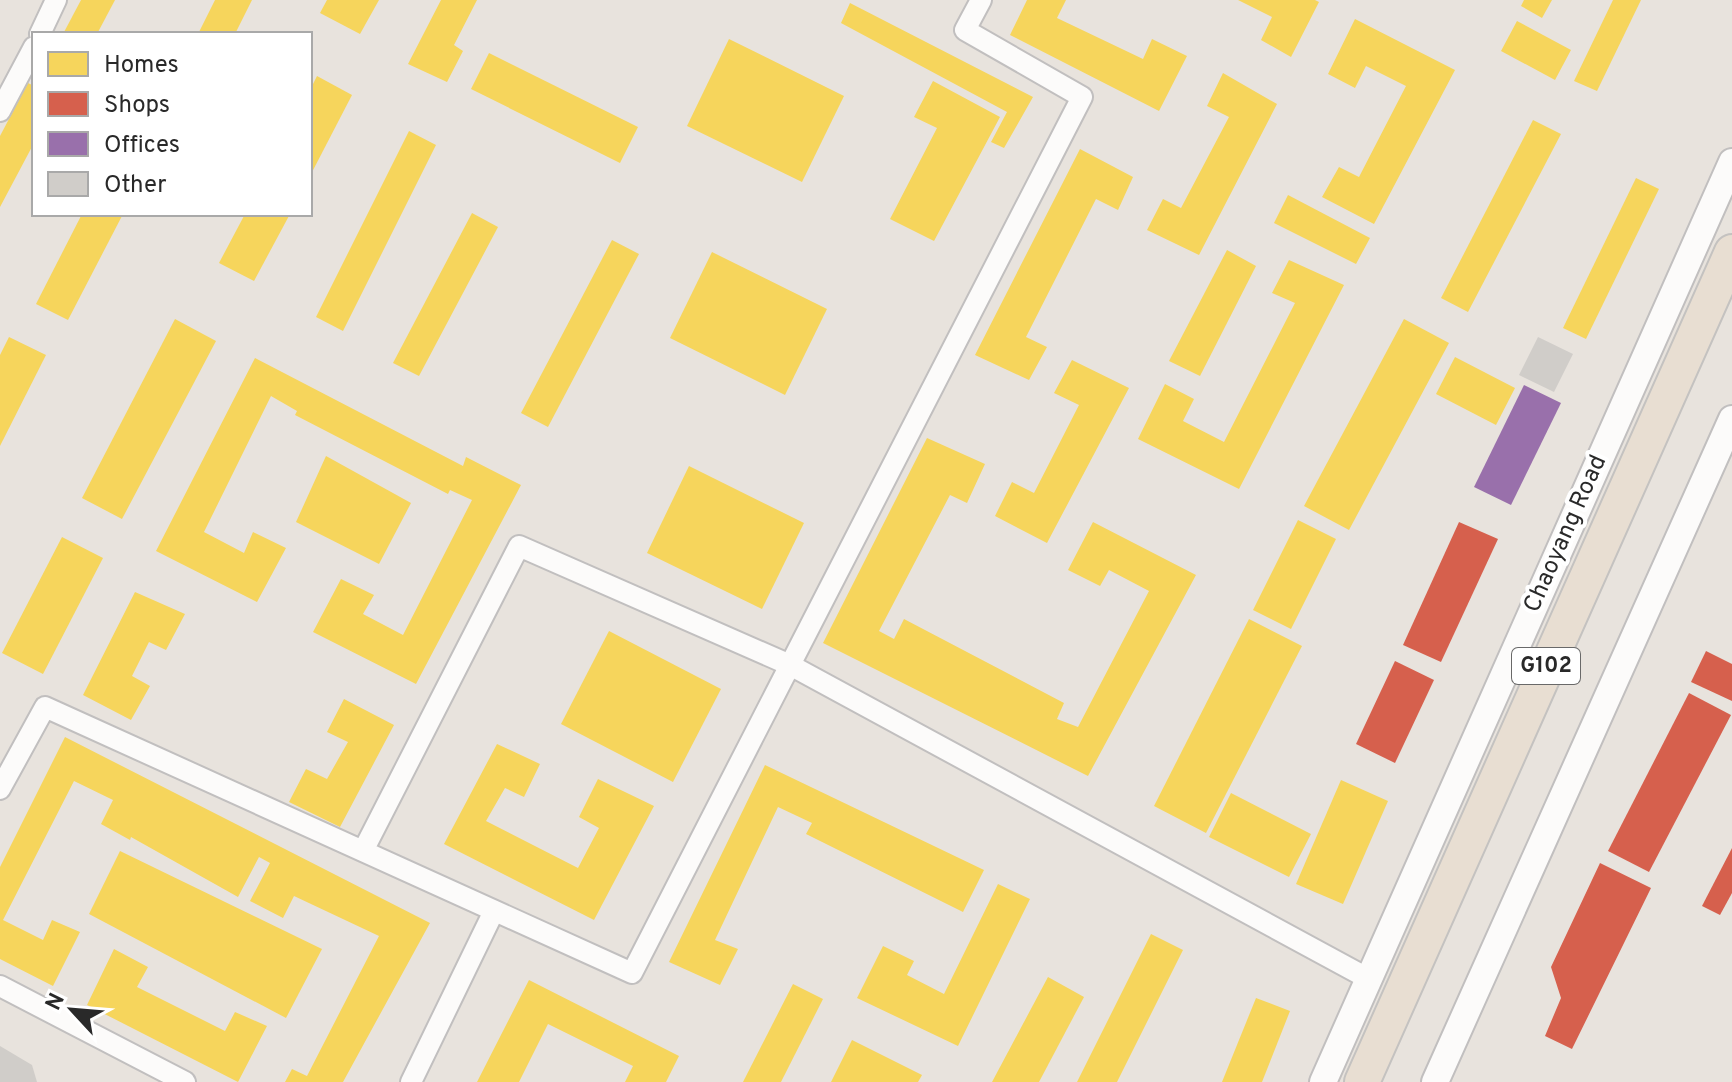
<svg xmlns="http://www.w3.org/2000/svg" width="1732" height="1082" font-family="Overpass,sans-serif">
<rect width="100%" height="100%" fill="#e8e3dd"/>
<g fill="#f6d55c">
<polygon points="81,0 115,0 97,34 63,34"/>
<polygon points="215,0 252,0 235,34 198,34"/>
<polygon points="327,0 379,0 360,34 320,13"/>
<polygon points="441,0 477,0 454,45 463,51 447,82 408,64"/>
<polygon points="1027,0 1066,0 1057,18 1143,59 1152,39 1187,56 1159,111 1010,35"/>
<polygon points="1238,0 1315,0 1319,2 1291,57 1261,40 1272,17"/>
<polygon points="1524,0 1552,0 1542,18 1521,6"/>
<polygon points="1613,0 1641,0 1597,91 1574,81"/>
<polygon points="850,3 1033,97 1004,148 991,142 1007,112 841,23"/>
<polygon points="1355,19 1455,70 1374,224 1322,197 1339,167 1359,177 1406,86 1366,66 1355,88 1328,74"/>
<polygon points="1517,21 1571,50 1555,80 1501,51"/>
<polygon points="729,39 844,96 802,182 687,126"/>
<polygon points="489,53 638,127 620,163 471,89"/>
<polygon points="1223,73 1277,104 1199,255 1147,230 1163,199 1181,208 1229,117 1207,106"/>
<polygon points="317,76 352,95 310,176 310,90"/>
<polygon points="933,81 1000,117 934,241 890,219 937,128 914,117"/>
<polygon points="28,83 34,86 34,143 0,207 0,136"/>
<polygon points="1533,120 1561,134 1468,312 1441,298"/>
<polygon points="409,131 436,145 343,331 316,317"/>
<polygon points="1080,149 1133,177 1118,210 1096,199 1026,337 1047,347 1029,380 975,355"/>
<polygon points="1636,178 1659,189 1586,339 1563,328"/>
<polygon points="1288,195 1370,238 1356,264 1274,223"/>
<polygon points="472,213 498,227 419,376 393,363"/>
<polygon points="82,214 123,214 68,320 36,304"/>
<polygon points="245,214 290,214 254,281 219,263"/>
<polygon points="612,240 639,254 548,427 521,413"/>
<polygon points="1227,250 1256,266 1200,376 1169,361"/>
<polygon points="712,252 827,309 785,395 670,338"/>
<polygon points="1289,260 1344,285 1239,489 1138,439 1165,384 1194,399 1183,421 1224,442 1295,303 1272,293"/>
<polygon points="175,319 216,341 122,519 82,498"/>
<polygon points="1404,319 1449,343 1349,530 1304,506"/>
<polygon points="9,337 46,355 0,446 0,355"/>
<polygon points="1455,357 1515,388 1496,425 1436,394"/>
<polygon points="255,358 463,466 466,457 521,485 416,684 313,632 341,579 374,595 363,614 403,635 472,500 450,490 448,494 295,415 297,411 271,396 204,532 244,553 253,532 286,548 257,602 156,551"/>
<polygon points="1072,360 1129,388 1047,543 995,516 1012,482 1034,493 1079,405 1054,393"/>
<polygon points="927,438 985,464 967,503 950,495 879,631 894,639 904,619 1064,703 1057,719 1078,727 1149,591 1109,570 1100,586 1068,570 1093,522 1196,575 1088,776 823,643"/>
<polygon points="326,456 411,503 379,564 296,522"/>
<polygon points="689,466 804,523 762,609 647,553"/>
<polygon points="1298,520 1336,539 1291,629 1253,610"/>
<polygon points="62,537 103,558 43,674 2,653"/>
<polygon points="135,592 185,614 166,650 149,642 132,676 150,686 131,720 83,695"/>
<polygon points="1249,619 1302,646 1206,833 1154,806"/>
<polygon points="609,631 721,689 673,782 561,724"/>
<polygon points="344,699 394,725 340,827 289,802 306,769 327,779 348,742 327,732"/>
<polygon points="65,737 430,923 343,1082 285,1082 292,1069 307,1076 379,936 294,896 283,918 250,901 270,863 259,857 238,897 131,837 130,840 101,824 113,800 74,781 3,920 43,940 52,920 80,932 53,986 0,959 0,867"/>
<polygon points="497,744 540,764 524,797 505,788 486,821 578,868 599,828 579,817 598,779 654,806 594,920 444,844"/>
<polygon points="765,765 984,870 963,912 806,834 812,823 778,807 715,940 738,949 720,985 669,962"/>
<polygon points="1341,780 1388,801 1343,904 1296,884"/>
<polygon points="1231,793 1311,834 1289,877 1209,837"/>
<polygon points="120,851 322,949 286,1018 89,914"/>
<polygon points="998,884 1030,899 958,1046 857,998 883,946 914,961 907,975 944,994"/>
<polygon points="1151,934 1183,950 1117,1082 1077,1082"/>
<polygon points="114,949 148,967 137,987 225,1031 235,1012 267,1026 238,1082 87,1005"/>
<polygon points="1048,977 1084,997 1039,1082 992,1082"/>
<polygon points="529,980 679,1056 666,1082 625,1082 633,1066 548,1024 519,1082 477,1082"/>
<polygon points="793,984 823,999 781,1082 743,1082"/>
<polygon points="1256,998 1290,1011 1262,1082 1222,1082"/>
<polygon points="852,1040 922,1075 918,1082 831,1082"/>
</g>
<g fill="#d6604d">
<polygon points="1459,522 1498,539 1441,662 1403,645"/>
<polygon points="1706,651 1732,664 1732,701 1691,682"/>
<polygon points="1395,661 1434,680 1395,763 1356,744"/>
<polygon points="1689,693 1731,715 1649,872 1608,851"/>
<polygon points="1732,848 1732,893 1720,915 1702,906"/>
<polygon points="1600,863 1651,888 1572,1049 1545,1036 1561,998 1551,967"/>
</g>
<polygon fill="#9970ab" points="1524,385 1561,403 1511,505 1474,487"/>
<g fill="#d0cdc9">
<polygon points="1538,337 1573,354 1554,392 1519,375"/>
<polygon points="0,1046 32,1065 37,1082 0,1082"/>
</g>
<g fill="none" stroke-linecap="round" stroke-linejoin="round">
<defs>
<g id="minor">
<polyline points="981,0 965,30 1082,97 790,665 1369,979"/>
<polyline points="40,34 56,0"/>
<polyline points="0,111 34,47"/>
<polyline points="0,789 45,707 632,973 790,665 519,546 363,851"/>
<polyline points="0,986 185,1082"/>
<polyline points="411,1082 494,911"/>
</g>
<g id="tertiary">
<polyline points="1323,1082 1732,162"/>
<polyline points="1435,1082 1732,419"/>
</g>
<polyline id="trunk" points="1362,1082 1732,252"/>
</defs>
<use href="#minor" stroke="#c1bfbf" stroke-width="24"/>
<use href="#tertiary" stroke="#c1bfbf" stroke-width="30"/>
<use href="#trunk" stroke="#c4c2c0" stroke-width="38"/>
<use href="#minor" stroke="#fcfbfa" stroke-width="20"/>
<use href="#tertiary" stroke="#fcfbfa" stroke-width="26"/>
<use href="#trunk" stroke="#e8ded2" stroke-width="34"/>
</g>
<g text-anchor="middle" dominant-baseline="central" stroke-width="8" stroke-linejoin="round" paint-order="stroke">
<rect fill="#fff" stroke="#696969" stroke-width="2" x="1512" y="648" width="68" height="36" rx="6"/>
<g font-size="22" font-weight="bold" fill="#292929">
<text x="1546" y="666">G102</text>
</g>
<g font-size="24" fill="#292929" stroke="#fff">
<text transform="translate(1566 534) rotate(-66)">Chaoyang Road</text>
</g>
</g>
<rect x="32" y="32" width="280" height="184" fill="#ffffff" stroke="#a9a9a9" stroke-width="2"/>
<rect x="48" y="52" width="40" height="24" fill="#f6d55c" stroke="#a9a9a9" stroke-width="2"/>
<text x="104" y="72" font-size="24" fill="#292929">Homes</text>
<rect x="48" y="92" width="40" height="24" fill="#d6604d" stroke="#a9a9a9" stroke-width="2"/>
<text x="104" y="112" font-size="24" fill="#292929">Shops</text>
<rect x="48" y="132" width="40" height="24" fill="#9970ab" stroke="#a9a9a9" stroke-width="2"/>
<text x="104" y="152" font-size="24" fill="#292929">Offices</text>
<rect x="48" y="172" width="40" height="24" fill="#d0cdc9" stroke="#a9a9a9" stroke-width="2"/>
<text x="104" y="192" font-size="24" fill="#292929">Other</text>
<g transform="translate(72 1010) rotate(296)" stroke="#ffffff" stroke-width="6" paint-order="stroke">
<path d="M0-6L14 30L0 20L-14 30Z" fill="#292929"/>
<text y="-12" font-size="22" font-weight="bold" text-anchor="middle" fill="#292929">N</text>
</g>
</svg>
